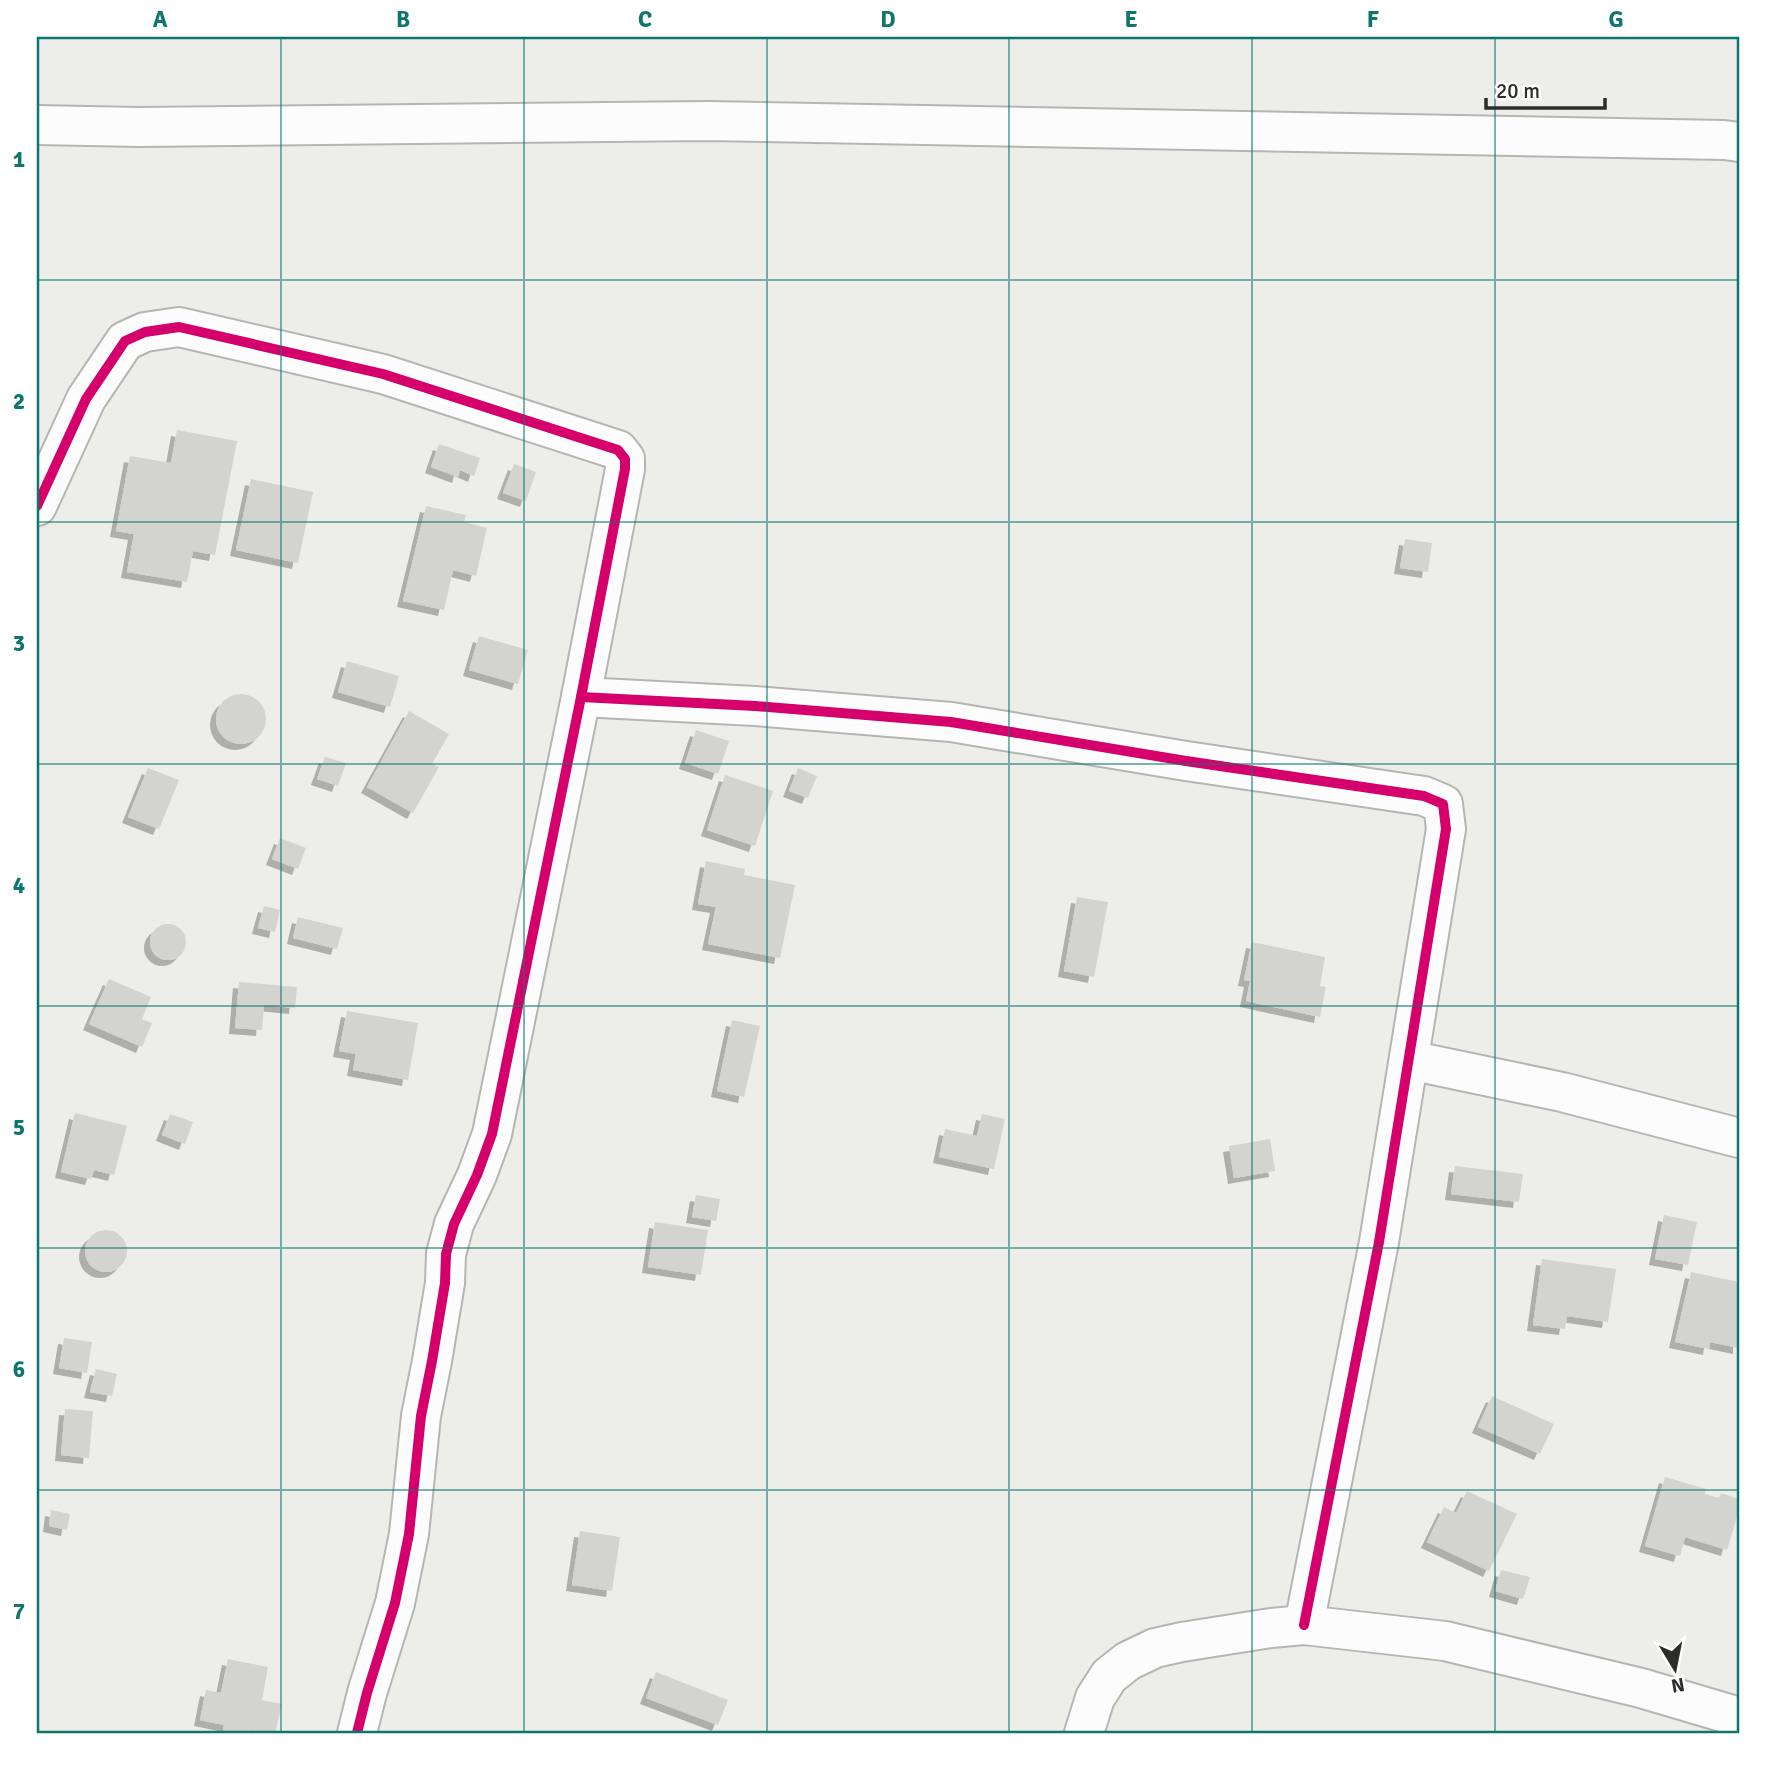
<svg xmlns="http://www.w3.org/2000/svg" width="1776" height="1770" font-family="Signika,sans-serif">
<defs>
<filter id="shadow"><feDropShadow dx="-6" dy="6" stdDeviation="0" flood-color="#0004"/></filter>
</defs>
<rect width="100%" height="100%" fill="#edeee9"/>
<g fill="#d3d4d0" filter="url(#shadow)">
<polygon points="177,430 237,441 215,555 193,551 187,582 127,572 134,534 116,531 130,456 171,463"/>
<polygon points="439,444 480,458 474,476 460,470 458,477 431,467"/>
<polygon points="514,464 536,472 526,501 503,493"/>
<polygon points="251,479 313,492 298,563 236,550"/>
<polygon points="426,506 466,515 464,522 487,528 476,576 453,570 444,610 403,601"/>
<polygon points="1405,539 1432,543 1428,572 1400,568"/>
<polygon points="479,636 528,650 518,684 469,670"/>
<polygon points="347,661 399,676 390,707 338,692"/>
<circle cx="241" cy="719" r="25"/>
<polygon points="409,711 449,734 432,764 439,767 413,813 367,787"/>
<polygon points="696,730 729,741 718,774 685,763"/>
<polygon points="325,757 346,763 338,786 317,779"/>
<polygon points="148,768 179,780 159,829 128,817"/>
<polygon points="798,768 817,776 808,798 789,791"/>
<polygon points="725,775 773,791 755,846 707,830"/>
<polygon points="280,838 306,848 298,869 272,859"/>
<polygon points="706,861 745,869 744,875 795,885 780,958 708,944 716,907 698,904"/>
<polygon points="1077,897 1108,902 1094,977 1064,971"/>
<polygon points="264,906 280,910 275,932 258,928"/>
<polygon points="298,917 343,928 337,949 293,938"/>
<circle cx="168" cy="942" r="18"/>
<polygon points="1252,942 1325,957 1320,986 1326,987 1320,1017 1246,1001 1250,981 1244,980"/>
<polygon points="109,979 151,997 142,1019 152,1023 142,1047 89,1024"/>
<polygon points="239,982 297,987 295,1008 264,1005 262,1030 235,1028"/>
<polygon points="347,1011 418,1023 408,1080 353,1070 356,1054 339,1051"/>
<polygon points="732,1020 760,1026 744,1097 717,1091"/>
<polygon points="75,1113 127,1126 114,1175 94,1170 91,1179 61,1172"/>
<polygon points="170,1114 193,1122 185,1144 162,1135"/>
<polygon points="982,1114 1005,1119 994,1169 939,1157 945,1129 977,1136"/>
<polygon points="1270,1139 1275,1171 1234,1178 1229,1146"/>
<polygon points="1455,1166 1523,1174 1519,1202 1451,1194"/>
<polygon points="696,1195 720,1199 716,1221 692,1217"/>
<polygon points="1664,1215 1697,1222 1688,1265 1655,1259"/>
<polygon points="655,1222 708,1230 701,1275 648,1267"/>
<circle cx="106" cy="1251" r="21"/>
<polygon points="1542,1259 1616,1269 1608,1322 1567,1316 1565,1329 1533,1325"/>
<polygon points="1691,1272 1739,1282 1739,1348 1710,1342 1709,1349 1675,1342"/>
<polygon points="64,1338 92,1342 87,1373 59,1368"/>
<polygon points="96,1369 117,1374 112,1396 90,1392"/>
<polygon points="1492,1396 1554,1424 1540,1454 1478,1427"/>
<polygon points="65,1409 93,1411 89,1458 61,1455"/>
<polygon points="1665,1477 1706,1489 1705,1494 1719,1498 1721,1493 1739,1499 1739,1510 1727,1550 1685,1537 1680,1556 1645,1546"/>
<polygon points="1467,1491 1517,1514 1489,1571 1427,1542 1444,1507 1456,1513"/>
<polygon points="51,1510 70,1514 67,1530 49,1526"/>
<polygon points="580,1531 620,1537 612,1591 572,1585"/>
<polygon points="1501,1570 1530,1577 1523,1599 1495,1591"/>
<polygon points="228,1659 268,1667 262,1700 282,1704 275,1733 251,1730 251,1733 223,1733 224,1725 200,1720 206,1690 221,1693"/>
<polygon points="656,1672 728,1700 718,1725 646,1698"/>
</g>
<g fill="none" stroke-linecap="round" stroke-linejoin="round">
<defs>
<g id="minor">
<polyline points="37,125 139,127 708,121 1724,140 1739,142"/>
<polyline points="37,506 86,399 125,341 145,332 179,327 383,374 618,450 625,459 625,469 581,697 492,1134 477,1175 454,1224 446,1254 445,1283 432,1361 421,1416 409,1534 395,1603 367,1693 357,1733"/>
<polyline points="581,697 755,706 951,722 1186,761 1424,796 1443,804 1446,829 1379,1242 1304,1625"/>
<polyline points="1409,1060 1562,1092 1739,1138"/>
<polyline points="1084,1733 1095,1698 1109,1676 1128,1661 1155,1648 1182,1642 1271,1628 1304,1625 1445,1641 1641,1688 1739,1717"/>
</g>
</defs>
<use href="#minor" stroke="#b5b6b3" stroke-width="42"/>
<use href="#minor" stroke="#fcfcfc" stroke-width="38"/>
<defs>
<g id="cycleway">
<polyline points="37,506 86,399 125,341 145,332 179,327 383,374 618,450 625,459 625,469 581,697 492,1134 477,1175 454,1224 446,1254 445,1283 432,1361 421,1416 409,1534 395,1603 367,1693 357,1733"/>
<polyline points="581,697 755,706 951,722 1186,761 1424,796 1443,804 1446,829 1379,1242 1304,1625"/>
</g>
</defs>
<use href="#cycleway" stroke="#fff" stroke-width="15"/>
<use href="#cycleway" stroke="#d6006c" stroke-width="10"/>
</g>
<path fill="none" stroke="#0f766e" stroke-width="2" stroke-opacity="0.55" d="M281 37V1733M524 37V1733M767 37V1733M1009 37V1733M1252 37V1733M1495 37V1733M37 280H1739M37 522H1739M37 764H1739M37 1006H1739M37 1248H1739M37 1490H1739"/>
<rect width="1776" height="1770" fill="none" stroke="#ffffff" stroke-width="77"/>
<g transform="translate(1675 1669) rotate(170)" stroke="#ffffff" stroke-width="5" paint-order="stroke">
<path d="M0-5L12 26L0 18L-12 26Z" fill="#2c2d29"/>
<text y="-10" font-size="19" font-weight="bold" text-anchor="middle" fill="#2c2d29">N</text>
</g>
<path d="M1486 98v10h119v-10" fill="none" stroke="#2c2d29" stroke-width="3.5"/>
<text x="1496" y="98" font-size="21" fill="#2c2d29" stroke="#ffffff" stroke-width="5" paint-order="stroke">20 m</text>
<rect x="38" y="38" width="1700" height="1694" fill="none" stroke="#0f766e" stroke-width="2.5"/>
<g font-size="23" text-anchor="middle" font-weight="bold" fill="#0f766e">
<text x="160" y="27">A</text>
<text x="403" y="27">B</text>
<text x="645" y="27">C</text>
<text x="888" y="27">D</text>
<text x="1131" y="27">E</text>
<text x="1373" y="27">F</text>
<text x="1616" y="27">G</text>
<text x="19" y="167">1</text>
<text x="19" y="409">2</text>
<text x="19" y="651">3</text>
<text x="19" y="893">4</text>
<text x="19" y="1135">5</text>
<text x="19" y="1377">6</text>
<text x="19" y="1619">7</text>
</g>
</svg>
